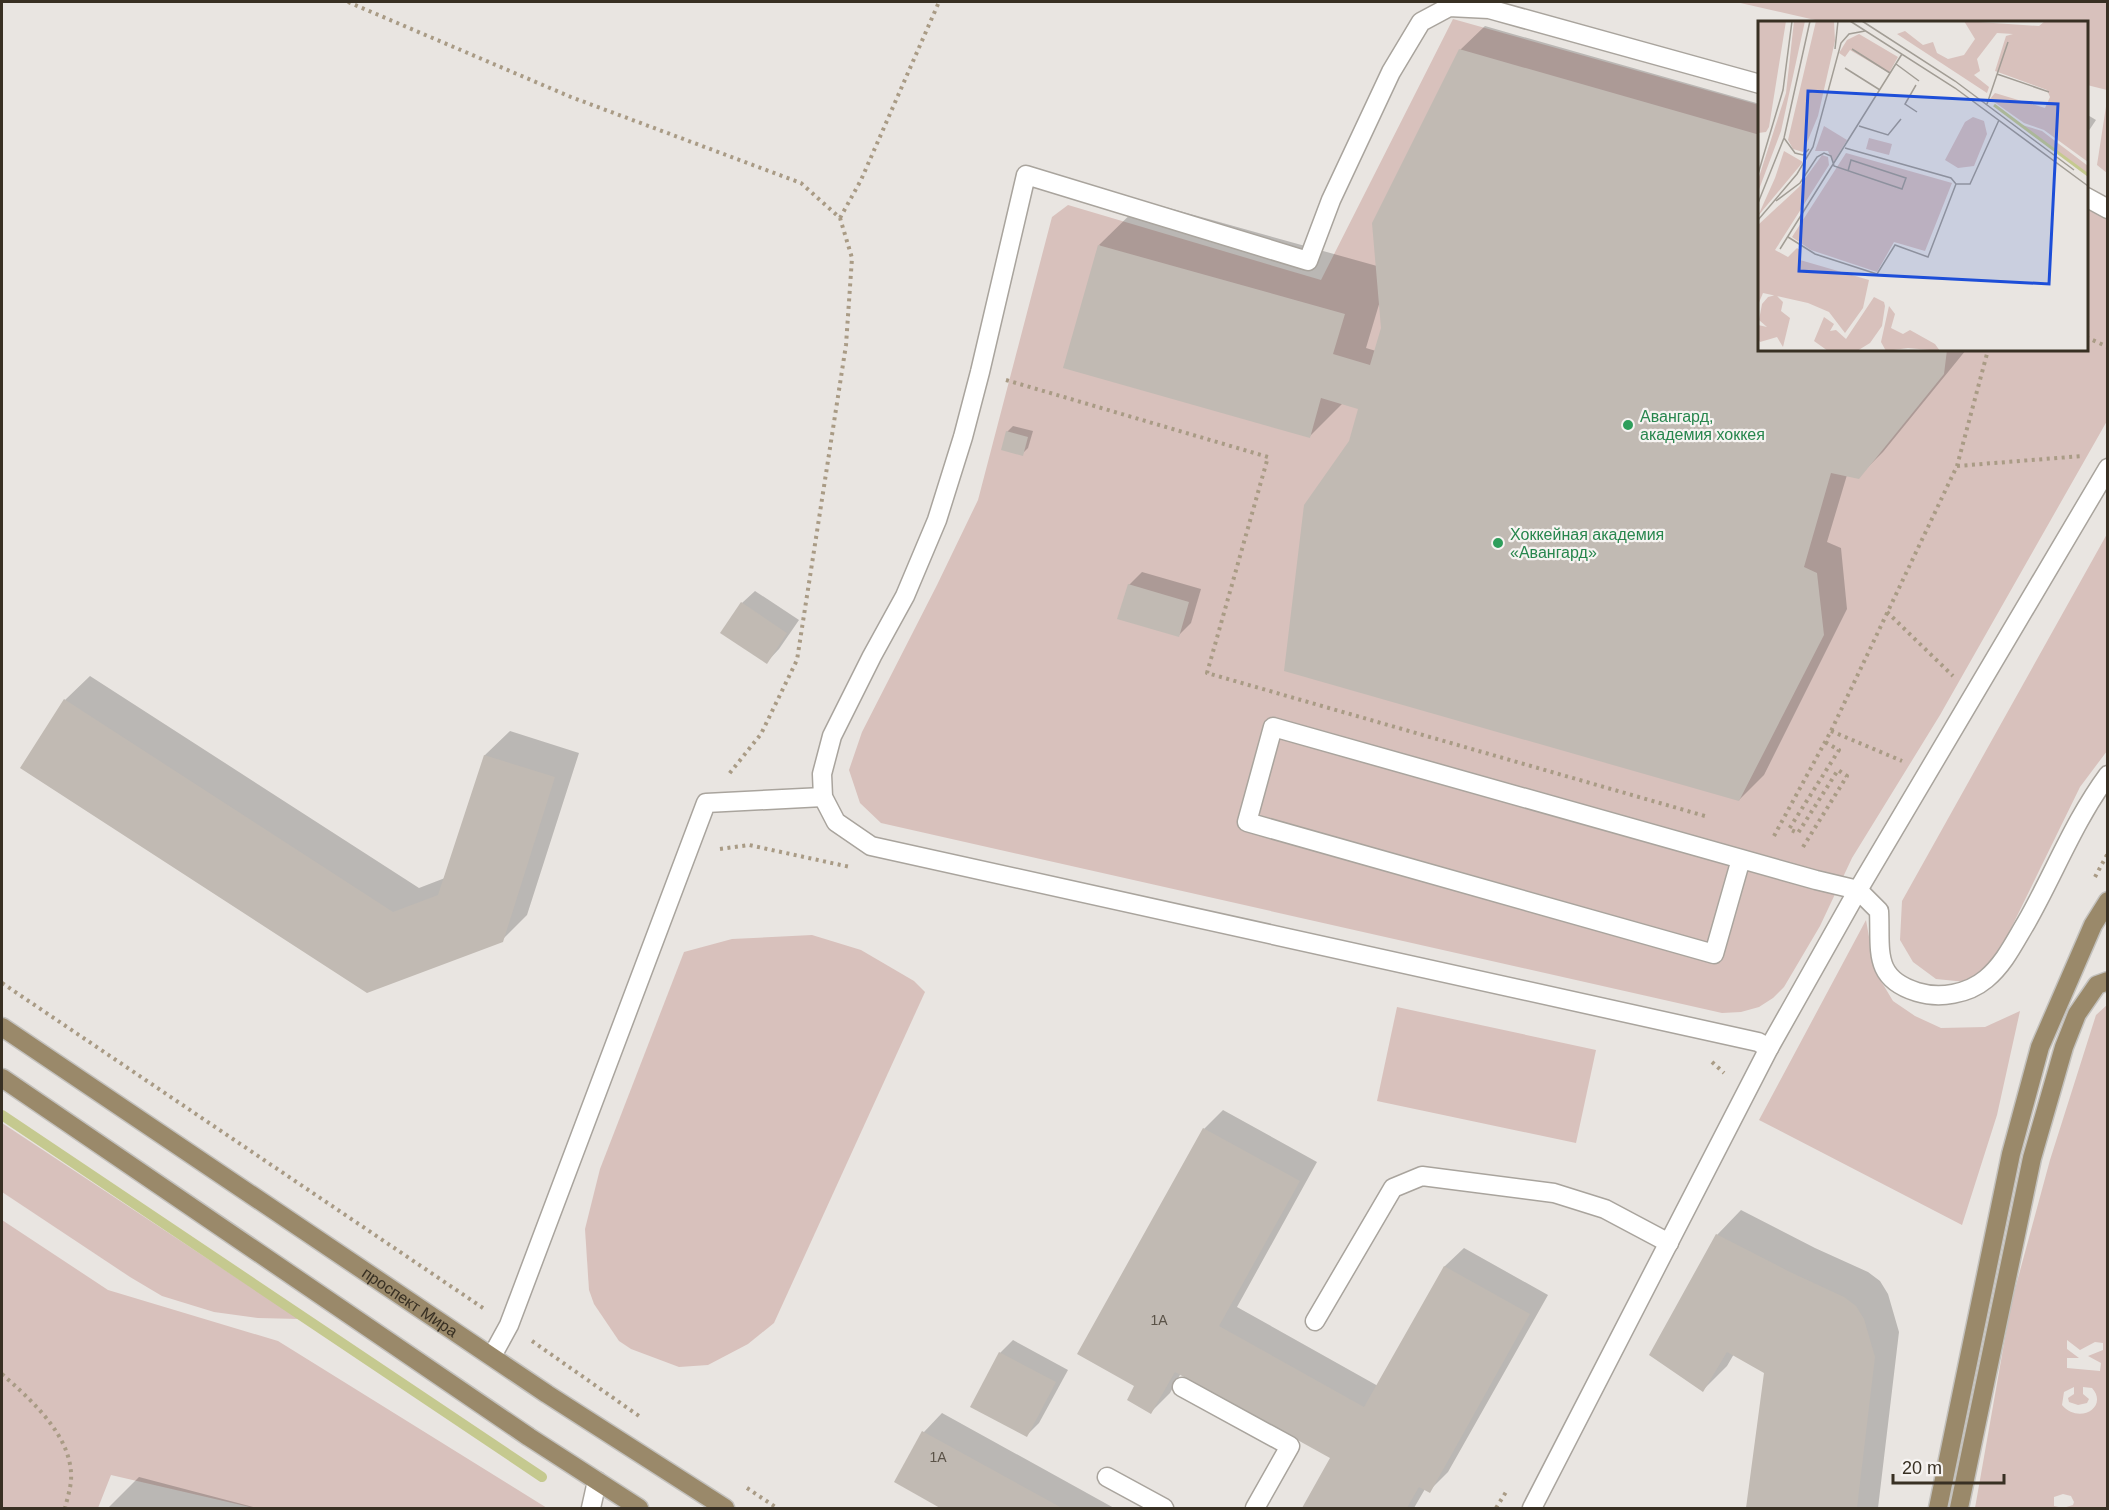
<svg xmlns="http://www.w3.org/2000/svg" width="2109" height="1510" font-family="Arial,sans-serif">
<rect width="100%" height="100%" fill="#e9e5e1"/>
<g fill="#d8c1bc" fill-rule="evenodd">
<polygon points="1736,2 2107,2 2107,90 2087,85 2086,22 1824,22"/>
<polygon points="1453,19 1759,105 1760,350 2086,350 2087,209 2107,219 2107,421 1940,715 1852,858 1820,926 1784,987 1773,998 1759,1007 1741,1012 1722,1013 881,823 860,803 849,770 862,732 937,585 978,500 1052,217 1068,205 1321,280"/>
<polygon points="2107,100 2107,173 2097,165"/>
<polygon points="2107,534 2107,751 2080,787 1996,959 1966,982 1936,979 1913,962 1900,940 1902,901"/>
<polygon points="1866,920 1875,971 1893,1001 1915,1016 1941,1028 1985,1027 2020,1011 1997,1115 1962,1225 1759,1120"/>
<polygon points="812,935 861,950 914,981 925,992 774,1323 748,1344 708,1365 679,1367 631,1349 619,1341 594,1304 589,1290 585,1229 600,1169 684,952 732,939"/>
<path d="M2107 1005V1508H1975L2011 1304 2050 1160 2096 1015ZM2067 1340 2080 1350 2095 1342 2103 1343V1350L2088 1356 2101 1363 2100 1371 2067 1368V1358H2079L2067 1349ZM2074 1387V1394L2068 1398 2069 1402 2078 1405 2087 1403 2089 1399 2083 1394V1387L2092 1388C2109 1407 2079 1425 2062 1405L2064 1392ZM2063 1494 2071 1496 2074 1502 2073 1505 2063 1508 2054 1506V1497Z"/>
<polygon points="1397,1007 1596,1050 1576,1143 1377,1101"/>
<polygon points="2,1123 299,1319 258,1318 214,1312 162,1296 130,1277 2,1192"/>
<polygon points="2,1220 108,1290 278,1341 547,1508 254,1508 111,1475 98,1508 2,1508"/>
</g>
<g fill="#0003" fill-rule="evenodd">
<path d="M1485 26 1760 104V350H1966L1883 452 1858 477 1847 475 1827 542 1841 548 1847 609 1764 775 1739 800 1350 441 1360 408 1343 403 1309 437 1099 245 1144 201 1377 266 1460 50ZM1380 301 1382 328 1376 351 1366 348Z"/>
<polygon points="2086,114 2096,120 2086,135"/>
<polygon points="1013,426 1033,431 1028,448 1022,454 1007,432"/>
<polygon points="1142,572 1201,589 1191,623 1179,635 1129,585"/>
<polygon points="755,591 799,620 779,649 767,662 742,603"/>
<polygon points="90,676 419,888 445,878 485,755 510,731 579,753 527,915 502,940 368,991 65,700"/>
<polygon points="1223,1110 1317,1162 1237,1307 1378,1386 1445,1266 1464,1248 1548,1295 1448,1472 1429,1491 1425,1489 1414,1508 1303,1508 1332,1458 1181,1373 1170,1393 1151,1412 1136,1386 1204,1129"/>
<polygon points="1741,1210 1815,1248 1868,1272 1880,1281 1888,1294 1899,1332 1878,1508 1748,1508 1766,1372 1734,1354 1727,1366 1703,1390 1717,1235"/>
<polygon points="1013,1340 1068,1370 1039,1423 1027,1435 1000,1353"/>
<polygon points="942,1413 1114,1508 944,1508 896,1482 924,1432"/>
<polygon points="139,1477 257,1508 108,1508"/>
</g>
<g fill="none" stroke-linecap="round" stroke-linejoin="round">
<polyline stroke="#c5c98f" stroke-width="10" points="2,1115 542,1477"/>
</g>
<g fill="#c1bab3">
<polygon points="1459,49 1760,135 1760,350 1947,350 1944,374 1859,479 1831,473 1804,567 1817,573 1824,635 1739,801 1284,671 1304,505 1349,441 1358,409 1321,398 1310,438 1063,368 1098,245 1345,314 1333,354 1370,365 1381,328 1372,223"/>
<polygon points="1006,431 1028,437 1023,456 1001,450"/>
<polygon points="1128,584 1189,602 1179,637 1117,619"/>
<polygon points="741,602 787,633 767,664 720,633"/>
<polygon points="64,699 393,912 438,895 484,755 555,777 503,942 367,993 20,768"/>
<polygon points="1203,1128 1300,1181 1219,1326 1364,1407 1444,1266 1530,1314 1430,1493 1419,1487 1407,1508 1302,1508 1330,1458 1175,1372 1151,1414 1127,1400 1134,1386 1077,1354"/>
<polygon points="1716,1234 1790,1272 1844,1297 1856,1306 1864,1319 1875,1357 1857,1508 1746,1508 1764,1373 1727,1352 1703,1392 1649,1355"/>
<polygon points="999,1352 1056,1382 1027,1437 970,1407"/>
<polygon points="922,1431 1062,1508 940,1508 894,1482"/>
</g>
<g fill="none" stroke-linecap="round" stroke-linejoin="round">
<defs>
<g id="lane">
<polyline points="1760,84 1489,9 1449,7 1421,22 1391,72 1331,200 1308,261 1026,175 980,372 963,437 937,520 905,596 872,656 832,736 822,774 823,797 836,822 871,846 1758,1042 1769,1048"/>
<polyline points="2086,197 2108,209"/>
<path d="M1741 859 1714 954 1247 822 1273 727 1816 880 1858 890 1879 911C1881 950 1872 978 1917 992 1940 999 1968 994 1986 979 2004 964 2014 943 2026 923 2054 874 2074 821 2108 775"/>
<polyline points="1315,1321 1393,1188 1422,1176 1554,1193 1605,1209 1669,1243"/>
<polyline points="492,1356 509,1325 706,803 823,797"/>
<polyline points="1182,1387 1290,1446 1255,1508"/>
<polyline points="1107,1477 1164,1508"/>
<polyline points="591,1508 597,1481"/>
<polyline points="1532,1508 1769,1048 1858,890 2108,468"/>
</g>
<g id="primary">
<path id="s1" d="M2 1027 547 1394 725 1508"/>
<polyline points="2,1078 529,1437 639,1508"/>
<polyline points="1938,1508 2011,1154 2040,1047 2093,925 2108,901"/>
<polyline points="1959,1508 2032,1158 2064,1047 2077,1014 2097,985 2108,981"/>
</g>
</defs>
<use href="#lane" stroke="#a9a49d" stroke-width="21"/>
<use href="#primary" stroke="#c3c1bd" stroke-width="21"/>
<g stroke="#a99b85" stroke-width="4" stroke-dasharray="3 4.5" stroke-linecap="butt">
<polyline points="348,2 571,97 801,183 840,218 852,258 846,345 797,660 761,734 729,774"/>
<polyline points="840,218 861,180 939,2"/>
<polyline points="2086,337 2108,347"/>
<polyline points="1006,380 1268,457 1207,673 1705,816"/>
<polyline points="1957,466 2082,456"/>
<polyline points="1887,612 1953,676"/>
<polyline points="1831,731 1902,761"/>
<polyline points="1774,836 1831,731 1957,466 1988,350"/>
<polyline points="1803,847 1847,776 1838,770 1798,833 1789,829 1839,750 1825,742"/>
<polyline points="720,849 749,845 850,867"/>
<polyline points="2095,877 2108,853"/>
<polyline points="2,983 486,1310"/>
<polyline points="1712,1062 1724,1073"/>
<polyline points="532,1341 639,1416"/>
<path d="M2 1374C31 1400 74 1437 71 1481 70 1490 67 1500 65 1508"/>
<polyline points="747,1488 777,1508"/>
<polyline points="1496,1508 1506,1492"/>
</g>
<use href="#lane" stroke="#fff" stroke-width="18"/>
<use href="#primary" stroke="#9a896a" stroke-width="18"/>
</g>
<g fill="#2e9e5b" stroke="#f6f3f1" stroke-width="2">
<circle cx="1628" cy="425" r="6"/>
<circle cx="1498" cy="543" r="6"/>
</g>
<g text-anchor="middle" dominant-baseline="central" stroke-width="4.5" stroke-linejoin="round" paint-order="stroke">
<g font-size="14" fill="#5a5247">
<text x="1159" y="1320">1А</text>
<text x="938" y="1457">1А</text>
</g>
<g font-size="16" fill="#27864d" stroke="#f6f3f1" text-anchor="start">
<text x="1640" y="416">Авангард,<tspan x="1640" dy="18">академия хоккея</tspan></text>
<text x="1510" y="534">Хоккейная академия<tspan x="1510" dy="18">«Авангард»</tspan></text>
</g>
<g font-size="16" fill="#383023" stroke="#f6f3f1">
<text stroke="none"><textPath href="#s1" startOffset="492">проспект Мира</textPath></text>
</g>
</g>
<g transform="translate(1758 21)">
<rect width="330" height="330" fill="#e9e5e1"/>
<path d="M0 0H28L11 106 8 111 0 112ZM36 0H47L23 110 0 171V159L28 72ZM58 0H76L77 20 60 95 45 131 35 128 30 119ZM206 0 281 5 287 0H330V141L286 109 266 102 232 78 237 72 287 87 292 76 289 69 237 50 248 15 255 13 239 12 219 38 222 50 216 54 231 66 229 72 139 13 147 10 165 24 175 21 179 32 190 38 206 34 217 18ZM101 13 140 36 131 52 92 29 87 36 81 32 89 19ZM215 96 226 100 229 113 216 145 200 147 187 139 207 101ZM264 104 284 110 330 145V153ZM66 105 89 119 75 142 70 130H57ZM111 117 134 123 131 134 108 128ZM26 130 45 141 0 195 17 157ZM88 132 194 162 167 230 136 221 119 251 53 229 34 216ZM64 134 70 136 71 144 17 229 30 236 39 227 43 230 42 239 111 259 105 287 87 312 71 291 50 282 5 272 0 284V204L41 166ZM18 274 25 281 23 290 32 297 25 326 19 316 2 321 0 318V304L9 306 1 299 4 283 10 276ZM116 276 126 281 127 285 124 305 112 322 99 330H70L56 320 66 296 76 303 72 310 78 309 88 318ZM131 285 137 293 133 307 145 313 152 309 177 323 182 330 150 327 128 330 123 321Z" fill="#d8c1bc"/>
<path fill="none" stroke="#c5c98f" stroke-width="3" d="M236 84 330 154"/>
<path fill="none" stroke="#a29d95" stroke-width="1.5" d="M92 0 197 67 330 165M104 0 197 60 316 149M77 28 80 0M94 28 132 52M138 43 161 60M87 47 122 69M239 53 291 71M158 64 147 83 159 91M229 83 250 21M101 105 130 114 143 98M26 117 37 132 45 134 51 128M87 127 193 157 198 163H212L241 99M0 153 25 69 34 0M18 180 42 162 59 136 66 132 73 135 76 145 144 168 148 157 93 139 90 150M0 182 26 117 52 0M0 199 39 153 55 126 83 22 91 13 107 10M30 216 57 233 119 253 137 224 170 236 198 163M22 228 144 33"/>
<path fill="#1d4ed8" fill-opacity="0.15" stroke="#1d4ed8" stroke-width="3" d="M50 70 300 83 291 263 41 250Z"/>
<rect width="330" height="330" fill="none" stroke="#383023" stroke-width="3"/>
</g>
<rect width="2109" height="1510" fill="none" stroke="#383023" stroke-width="6"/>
<path d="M1893 1474v9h111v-9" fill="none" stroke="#383023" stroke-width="3"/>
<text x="1902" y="1474" font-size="18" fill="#383023" stroke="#f6f3f1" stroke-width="4.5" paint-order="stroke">20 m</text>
</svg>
